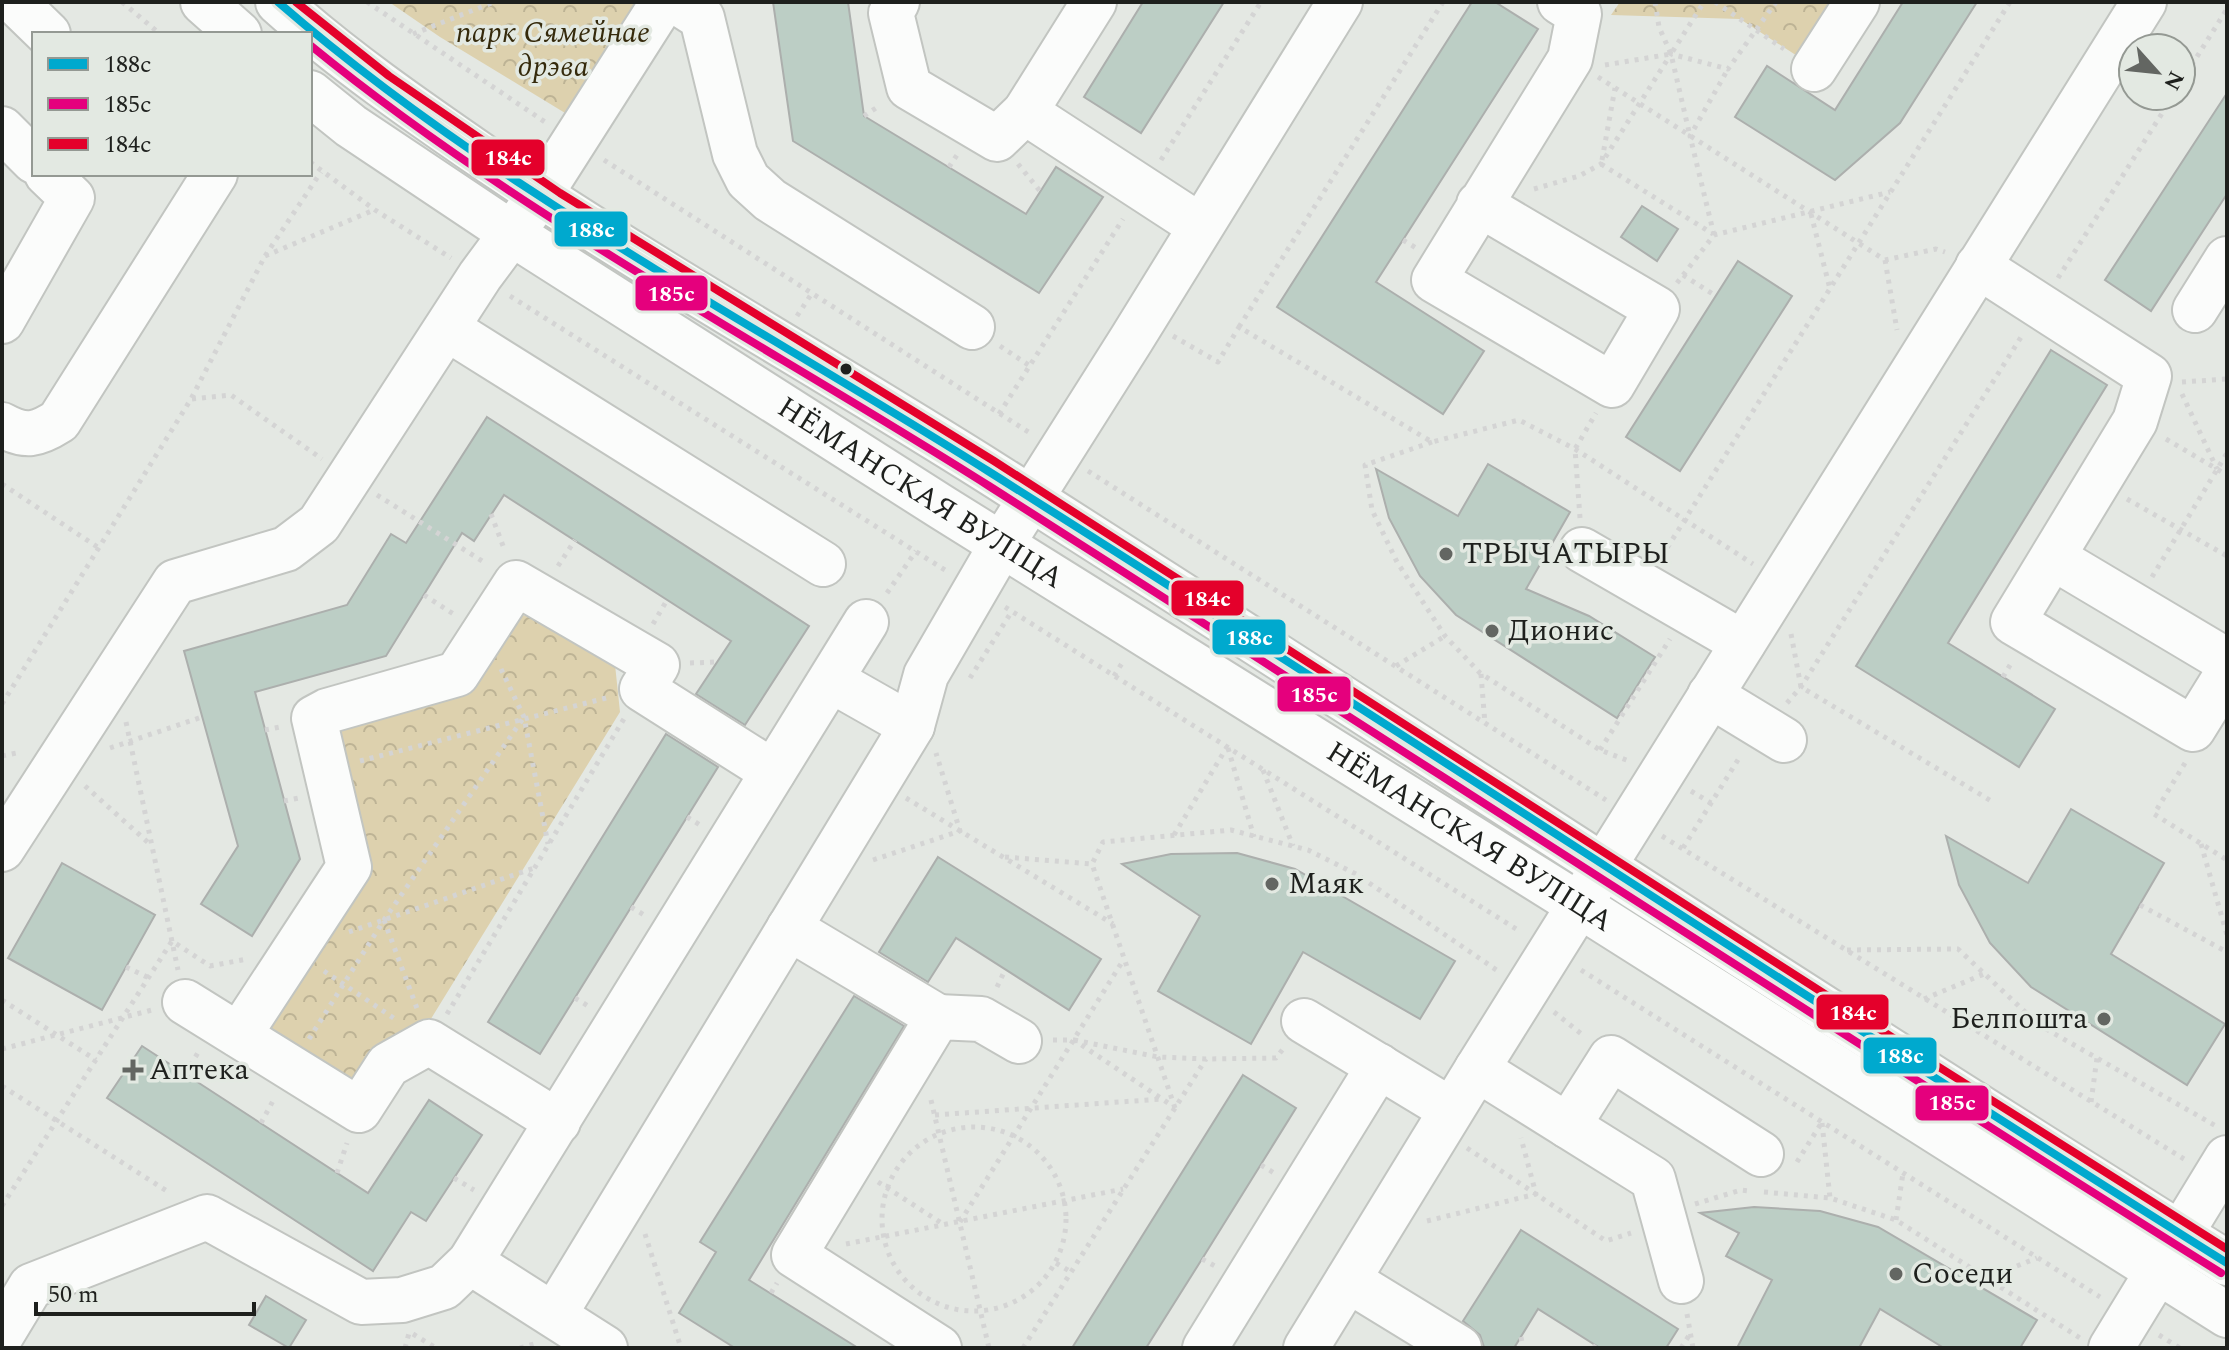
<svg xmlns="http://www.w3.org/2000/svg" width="2229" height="1350" font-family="Spectral,serif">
<defs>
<pattern id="park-crowns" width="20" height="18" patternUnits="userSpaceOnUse" patternTransform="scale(2)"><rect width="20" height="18" fill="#ddd1ae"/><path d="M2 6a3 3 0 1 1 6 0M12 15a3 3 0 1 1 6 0" fill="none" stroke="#bdb395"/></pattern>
</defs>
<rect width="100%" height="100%" fill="#e4e8e3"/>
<g fill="url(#park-crowns)">
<polygon points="389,2 640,2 570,116 440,37"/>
<polygon points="1620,2 1846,2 1808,63 1740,19 1611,15"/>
<polygon points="521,615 541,618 614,655 620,712 421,1035 351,1093 249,1031 357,869 324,727"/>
</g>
<g fill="#bccec5" stroke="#acafad" stroke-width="2">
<polygon points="773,2 848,2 864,116 1026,214 1056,167 1103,197 1039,293 793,141"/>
<polygon points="1143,2 1224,2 1141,133 1084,97"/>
<polygon points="1472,2 1495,2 1538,29 1376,282 1484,351 1443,414 1277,307"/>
<polygon points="1903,2 1977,2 1900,123 1835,180 1735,117 1767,66 1835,110"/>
<polygon points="2227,93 2227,194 2151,311 2105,280"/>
<polygon points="1642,206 1678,229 1657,261 1621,237"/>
<polygon points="1738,261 1792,296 1680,471 1626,437"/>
<polygon points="2051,350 2107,385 1948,643 2055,709 2019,767 1856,666"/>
<polygon points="487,417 809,626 745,725 696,694 731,641 504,495 474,541 462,533 386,656 255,692 300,859 252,936 201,904 238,846 184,651 347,605 391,534 406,543"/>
<polygon points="1488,464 1570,512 1526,589 1589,616 1655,657 1617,718 1456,615 1420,576 1389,518 1376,469 1458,516"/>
<polygon points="666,734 718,767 540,1054 488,1022"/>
<polygon points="2071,809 2164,863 2111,954 2225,1024 2187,1085 2031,987 1990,943 1959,885 1946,836 2028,883"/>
<polygon points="1237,853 1295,869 1455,961 1420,1019 1303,952 1251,1044 1158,991 1200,916 1122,864 1171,854"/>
<polygon points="938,857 1101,959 1069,1010 956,938 928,982 879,952"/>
<polygon points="62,863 155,915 102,1010 8,958"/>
<polygon points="854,996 904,1026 749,1280 858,1348 735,1348 679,1313 716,1252 700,1242"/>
<polygon points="142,1046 368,1193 429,1100 482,1135 426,1221 411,1212 373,1271 107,1098"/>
<polygon points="1243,1075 1296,1108 1202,1259 1146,1348 1072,1348"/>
<polygon points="1754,1207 1820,1211 1878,1227 2037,1320 2020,1348 1944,1348 1880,1309 1859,1348 1737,1348 1772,1280 1726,1256 1739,1233 1700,1213"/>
<polygon points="1521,1230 1678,1329 1666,1348 1600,1348 1538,1309 1514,1348 1484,1347 1480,1335 1463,1321"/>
<polygon points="266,1296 306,1320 289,1348 249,1325"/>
</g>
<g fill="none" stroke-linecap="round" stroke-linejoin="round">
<defs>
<g id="minor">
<polyline points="15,2 48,34"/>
<polyline points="677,2 702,18 735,154 748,180 770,200 972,327"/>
<polyline points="897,2 891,13 909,87 997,139 1025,112 1094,2"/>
<polyline points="1814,69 1857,2"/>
<polyline points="1025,112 1200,226"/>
<polyline points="2,129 34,161"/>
<polyline points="1479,204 1657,309 1612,385 1434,280 1570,59 1579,14 1560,2"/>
<polyline points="1978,266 2149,376 2135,421 2013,622 2193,729 2227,674"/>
<polyline points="2195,310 2227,259"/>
<polyline points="2,321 72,198 47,174"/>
<polyline points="448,329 823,564"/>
<path d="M2 425C26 438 37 435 59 421L215 174"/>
<polyline points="1582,550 1743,643"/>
<polyline points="2054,558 2227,661"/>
<polyline points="831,680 912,726"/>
<polyline points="1710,695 1784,740"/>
<polyline points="2,849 175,582 286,549 319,524 480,276 540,195 663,2"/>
<polyline points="789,928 938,1017"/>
<polyline points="185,1002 359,1110 388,1065 429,1042 558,1122"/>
<polyline points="1304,1021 1451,1110"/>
<polyline points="239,1035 349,867 314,718 327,711 457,674 516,583 657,665 642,689 773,772"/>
<polyline points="1477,1069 1653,1179 1681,1281"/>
<polyline points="1568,1126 1611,1058 1761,1154"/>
<polyline points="470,1262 605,1348"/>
<polyline points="1348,1280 1459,1348"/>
<polyline points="554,1315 912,726 926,675 1002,544 1131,340 1340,2"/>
<polyline points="2,1334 31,1286 207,1217 361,1302 402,1300 444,1287 470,1262 866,622"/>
<polyline points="939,1348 794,1255 938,1017 981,1019 1019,1041"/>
<polyline points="1205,1348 1379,1066"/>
<polyline points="1306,1348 1477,1069 2144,2"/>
<polyline points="2111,1348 2227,1158"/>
</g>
<g id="major">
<polyline points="203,2 239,34"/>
<path d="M278 2C345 62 418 112 492 163 654 272 823 367 988 471 1402 734 1811 1004 2227 1263"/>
<path id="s1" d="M310 93 351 126 511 233 943 508 1579 905 2227 1315"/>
</g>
</defs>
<use href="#minor" stroke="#c2c5c1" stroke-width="48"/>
<use href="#major" stroke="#c2c5c1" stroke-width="48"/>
<g stroke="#d4d4d4" stroke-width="5" stroke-dasharray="4 6" stroke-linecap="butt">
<polyline points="122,2 160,34"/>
<polyline points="367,2 545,122"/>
<polyline points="1655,2 1659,27 1671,54 1690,136"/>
<polyline points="1715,2 1784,49"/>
<polyline points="413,34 494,2"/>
<polyline points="1605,65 1671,54 1704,2"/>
<polyline points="1598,77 1885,260 1936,249 1945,252"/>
<polyline points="2181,82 2227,9"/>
<polyline points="864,116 879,106"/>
<polyline points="604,160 1030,433"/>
<polyline points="1161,160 1261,2"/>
<polyline points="1602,160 1615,88"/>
<polyline points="310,162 375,210 451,258"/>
<polyline points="1018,164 1040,191"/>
<polyline points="1601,164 1713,234"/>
<polyline points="949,167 957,155"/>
<polyline points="1534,189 1579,176 1601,164 1671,54 1728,69 1776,2"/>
<polyline points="1811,214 1830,289"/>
<polyline points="1714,235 1690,136 1728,69"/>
<polyline points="1403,240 1416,248"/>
<polyline points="265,256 374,210"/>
<polyline points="1885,260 1897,330"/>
<polyline points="1683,275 1716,296"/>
<polyline points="2058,278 2173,96"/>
<polyline points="1677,283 1714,235 1890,192"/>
<polyline points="510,296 945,570"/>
<polyline points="797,316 812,293"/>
<polyline points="1239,327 1443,2"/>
<polyline points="1173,336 1218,362 1239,327 1432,442 1519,420 1575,449 1753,564"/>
<polyline points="1000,346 1030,366"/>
<polyline points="2182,382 2227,379"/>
<polyline points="2182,394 2217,469"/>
<polyline points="192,399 231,395 322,459"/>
<polyline points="999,414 1123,219"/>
<polyline points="2166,439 2227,475"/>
<polyline points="1432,442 1365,465 1372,510 1397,562 1445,636 1480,673 1600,750 1629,761"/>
<polyline points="1088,471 1606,800"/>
<polyline points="2,484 99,548"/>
<polyline points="377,495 487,564"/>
<polyline points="2127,499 2227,556"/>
<polyline points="491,514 505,551"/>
<polyline points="1580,518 1575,449 1596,413"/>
<polyline points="1662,556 2010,2"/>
<polyline points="558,566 575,540"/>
<polyline points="2152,577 2227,453"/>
<polyline points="887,593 916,551"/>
<polyline points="424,595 455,615"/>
<polyline points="1005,607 1521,932"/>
<polyline points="653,624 667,600"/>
<polyline points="1791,634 1801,687 1993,802"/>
<polyline points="690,663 717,662"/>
<polyline points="1396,666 1445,636"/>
<polyline points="501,669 524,717 548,844"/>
<polyline points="1481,674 1485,724"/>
<polyline points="1114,676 1124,660"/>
<polyline points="2003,677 2013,660"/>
<polyline points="970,678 1012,611"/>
<polyline points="1787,703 1801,687 2023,334"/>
<polyline points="2,704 191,399 265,256 321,172"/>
<polyline points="126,722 178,970"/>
<polyline points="265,730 280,727"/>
<polyline points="110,748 202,717"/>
<polyline points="1228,748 1254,837"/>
<polyline points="1600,750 1670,639"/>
<polyline points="2,756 21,752"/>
<polyline points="360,761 610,697"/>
<polyline points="2185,763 2154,814 2227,860"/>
<polyline points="1263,770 1293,846"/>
<polyline points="85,786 152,846"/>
<polyline points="1691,791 1711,803"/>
<polyline points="906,798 1113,924"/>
<polyline points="284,801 299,798"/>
<polyline points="687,817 700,825"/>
<polyline points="1174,835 1227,747"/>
<polyline points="1662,836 2184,1159"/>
<polyline points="2201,844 2227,935"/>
<polyline points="1683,848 1741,755"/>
<polyline points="1005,857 1092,864"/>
<polyline points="873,860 960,831 936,753"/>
<polyline points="2140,905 2227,952"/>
<polyline points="631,907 644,915"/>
<polyline points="384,920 418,1011"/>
<polyline points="349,932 534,868"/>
<polyline points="1847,950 1958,949 2039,1025 2216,1126"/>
<polyline points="126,967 149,978"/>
<polyline points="1581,970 2100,1297"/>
<polyline points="324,971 395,1019"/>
<polyline points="997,987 1005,970"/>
<polyline points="575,998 588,1006"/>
<polyline points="1924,999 1984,974"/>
<polyline points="2,1000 96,1060"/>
<polyline points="1554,1012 1584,1036"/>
<polyline points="447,1014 625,717"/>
<polyline points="309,1039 384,920 524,717"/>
<polyline points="1053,1040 1074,1040 1174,1107"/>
<polyline points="1074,1040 1158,1057 1206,1059 1276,1058 1283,1049"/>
<polyline points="2,1049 152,1010"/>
<polyline points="185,1074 199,1051"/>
<polyline points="2,1086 170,1193"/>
<polyline points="931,1100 989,1348"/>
<polyline points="2091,1102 2097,1058"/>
<polyline points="1175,1108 1092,864 1103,842 1231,830 1308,850 1356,874 1498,971"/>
<polyline points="935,1115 1162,1099"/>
<polyline points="261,1123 274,1099"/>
<polyline points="1822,1123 1830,1198"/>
<circle cx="974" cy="1219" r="92"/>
<polyline points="1467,1148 1606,1241 1631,1233"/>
<polyline points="1797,1162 1822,1122"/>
<polyline points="1261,1165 1274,1173"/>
<polyline points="337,1173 347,1143"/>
<polyline points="454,1178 474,1190"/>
<polyline points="878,1182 943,1224"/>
<polyline points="1764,1192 1830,1198 1896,1220 2080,1338"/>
<polyline points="1695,1204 1741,1190 1750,1191"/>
<polyline points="2,1206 172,941 210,966 247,959"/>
<polyline points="1896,1220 1903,1173"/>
<polyline points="1427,1221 1536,1194 1521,1138"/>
<polyline points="960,1222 1124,959"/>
<polyline points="645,1234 681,1348"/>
<polyline points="846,1244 1123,1189"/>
<polyline points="1202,1259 1215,1266"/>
<polyline points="1056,1263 1071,1272"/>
<polyline points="1989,1277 2037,1258"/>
<polyline points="771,1293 777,1283"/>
<polyline points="1687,1314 1693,1348"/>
<polyline points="413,1334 436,1348"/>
<polyline points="2159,1335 2180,1348"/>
<polyline points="1521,1337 1523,1348"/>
<polyline points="405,1348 409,1333"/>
<polyline points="520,1348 534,1344"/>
<polyline points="1023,1348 1206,1059"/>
<polyline points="1594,1348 1596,1345"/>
<polyline points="1681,1348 1690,1334"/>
</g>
<use href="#minor" stroke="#fbfcfb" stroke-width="44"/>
<use href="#major" stroke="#fbfcfb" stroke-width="44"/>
<defs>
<path id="bus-1" d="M278 2C492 188 749 320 988 471 1403 732 1812 1003 2227 1263"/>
<path id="bus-2" d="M310 45C519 216 762 342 989 486 1400 748 1808 1014 2221 1273"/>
<polyline id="bus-3" points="296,2 389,76 560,193 994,461 1923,1057 2227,1249"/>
</defs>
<use href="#bus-1" stroke="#e3e9e2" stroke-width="14"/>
<use href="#bus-2" stroke="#e3e9e2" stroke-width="14"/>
<use href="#bus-3" stroke="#e3e9e2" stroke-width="14"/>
<use href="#bus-1" stroke="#00a9ce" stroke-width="8"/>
<use href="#bus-2" stroke="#e5007d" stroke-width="8"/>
<use href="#bus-3" stroke="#e4002b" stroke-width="8"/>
</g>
<circle fill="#1e201d" stroke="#e3e9e2" stroke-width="3" cx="846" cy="369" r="7"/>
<g fill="#636662" stroke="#e3e9e2" stroke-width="3">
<circle cx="1446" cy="554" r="8"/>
<circle cx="1492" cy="631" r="8"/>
<circle cx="1272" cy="884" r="8"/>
<circle cx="2104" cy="1019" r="8"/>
<path d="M129 1058h8v8h8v8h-8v8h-8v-8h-8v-8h8z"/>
<circle cx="1896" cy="1274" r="8"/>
</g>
<g text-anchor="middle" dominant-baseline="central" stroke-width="7" stroke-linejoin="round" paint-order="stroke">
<g font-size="30" font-style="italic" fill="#352a0c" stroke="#e3e9e2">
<text x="553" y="33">парк Сямейнае<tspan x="553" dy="34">дрэва</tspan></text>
</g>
<g font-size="30" fill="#1e201d" stroke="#e3e9e2">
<text stroke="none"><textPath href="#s1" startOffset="730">НЁМАНСКАЯ ВУЛІЦА</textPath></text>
<text stroke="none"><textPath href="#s1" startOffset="1378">НЁМАНСКАЯ ВУЛІЦА</textPath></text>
</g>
<g font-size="30" fill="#1e201d" stroke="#e3e9e2" text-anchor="start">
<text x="1462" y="554">ТРЫЧАТЫРЫ</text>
<text x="1508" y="631">Дионис</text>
<text x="1288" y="884">Маяк</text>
<text x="2088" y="1019" text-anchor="end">Белпошта</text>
<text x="149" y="1070">Аптека</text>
<text x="1912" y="1274">Соседи</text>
</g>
</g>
<g stroke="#e3e9e2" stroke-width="3">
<rect x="470" y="138" width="76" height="39" rx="8" fill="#e4002b"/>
<rect x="553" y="210" width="76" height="38" rx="8" fill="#00a9ce"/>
<rect x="634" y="274" width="75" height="38" rx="8" fill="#e5007d"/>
<rect x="1170" y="579" width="75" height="38" rx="8" fill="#e4002b"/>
<rect x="1211" y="618" width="76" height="38" rx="8" fill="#00a9ce"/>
<rect x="1276" y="675" width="76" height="38" rx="8" fill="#e5007d"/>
<rect x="1815" y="993" width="75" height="38" rx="8" fill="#e4002b"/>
<rect x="1862" y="1036" width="76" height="39" rx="8" fill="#00a9ce"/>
<rect x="1914" y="1084" width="76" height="38" rx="8" fill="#e5007d"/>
</g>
<g font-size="22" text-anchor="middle" font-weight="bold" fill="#fff">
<text x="508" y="165">184с</text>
<text x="591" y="237">188с</text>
<text x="671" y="301">185с</text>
<text x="1207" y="606">184с</text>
<text x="1249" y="645">188с</text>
<text x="1314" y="702">185с</text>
<text x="1853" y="1020">184с</text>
<text x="1900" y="1063">188с</text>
<text x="1952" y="1110">185с</text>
</g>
<rect width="2229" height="1350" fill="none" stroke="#1e201d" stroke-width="8"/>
<rect x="32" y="32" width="280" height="144" fill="#e3e9e2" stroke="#949993" stroke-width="2"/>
<rect x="48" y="58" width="40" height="12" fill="#00a9ce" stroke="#949993" stroke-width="2"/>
<text x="104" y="72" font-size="24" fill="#1e201d">188с</text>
<rect x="48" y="98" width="40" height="12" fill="#e5007d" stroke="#949993" stroke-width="2"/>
<text x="104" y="112" font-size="24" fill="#1e201d">185с</text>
<rect x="48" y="138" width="40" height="12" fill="#e4002b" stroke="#949993" stroke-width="2"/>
<text x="104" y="152" font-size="24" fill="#1e201d">184с</text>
<g transform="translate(2157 72) rotate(117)"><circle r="38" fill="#e3e9e2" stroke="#949993" stroke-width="2"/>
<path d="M0-6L14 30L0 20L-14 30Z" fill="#636662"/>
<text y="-12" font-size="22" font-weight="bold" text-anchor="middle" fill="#1e201d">N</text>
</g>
<path d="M36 1302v12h218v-12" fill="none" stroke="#1e201d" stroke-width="4"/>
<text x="48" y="1302" font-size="24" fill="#1e201d" stroke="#e3e9e2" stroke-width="6" paint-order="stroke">50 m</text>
</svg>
